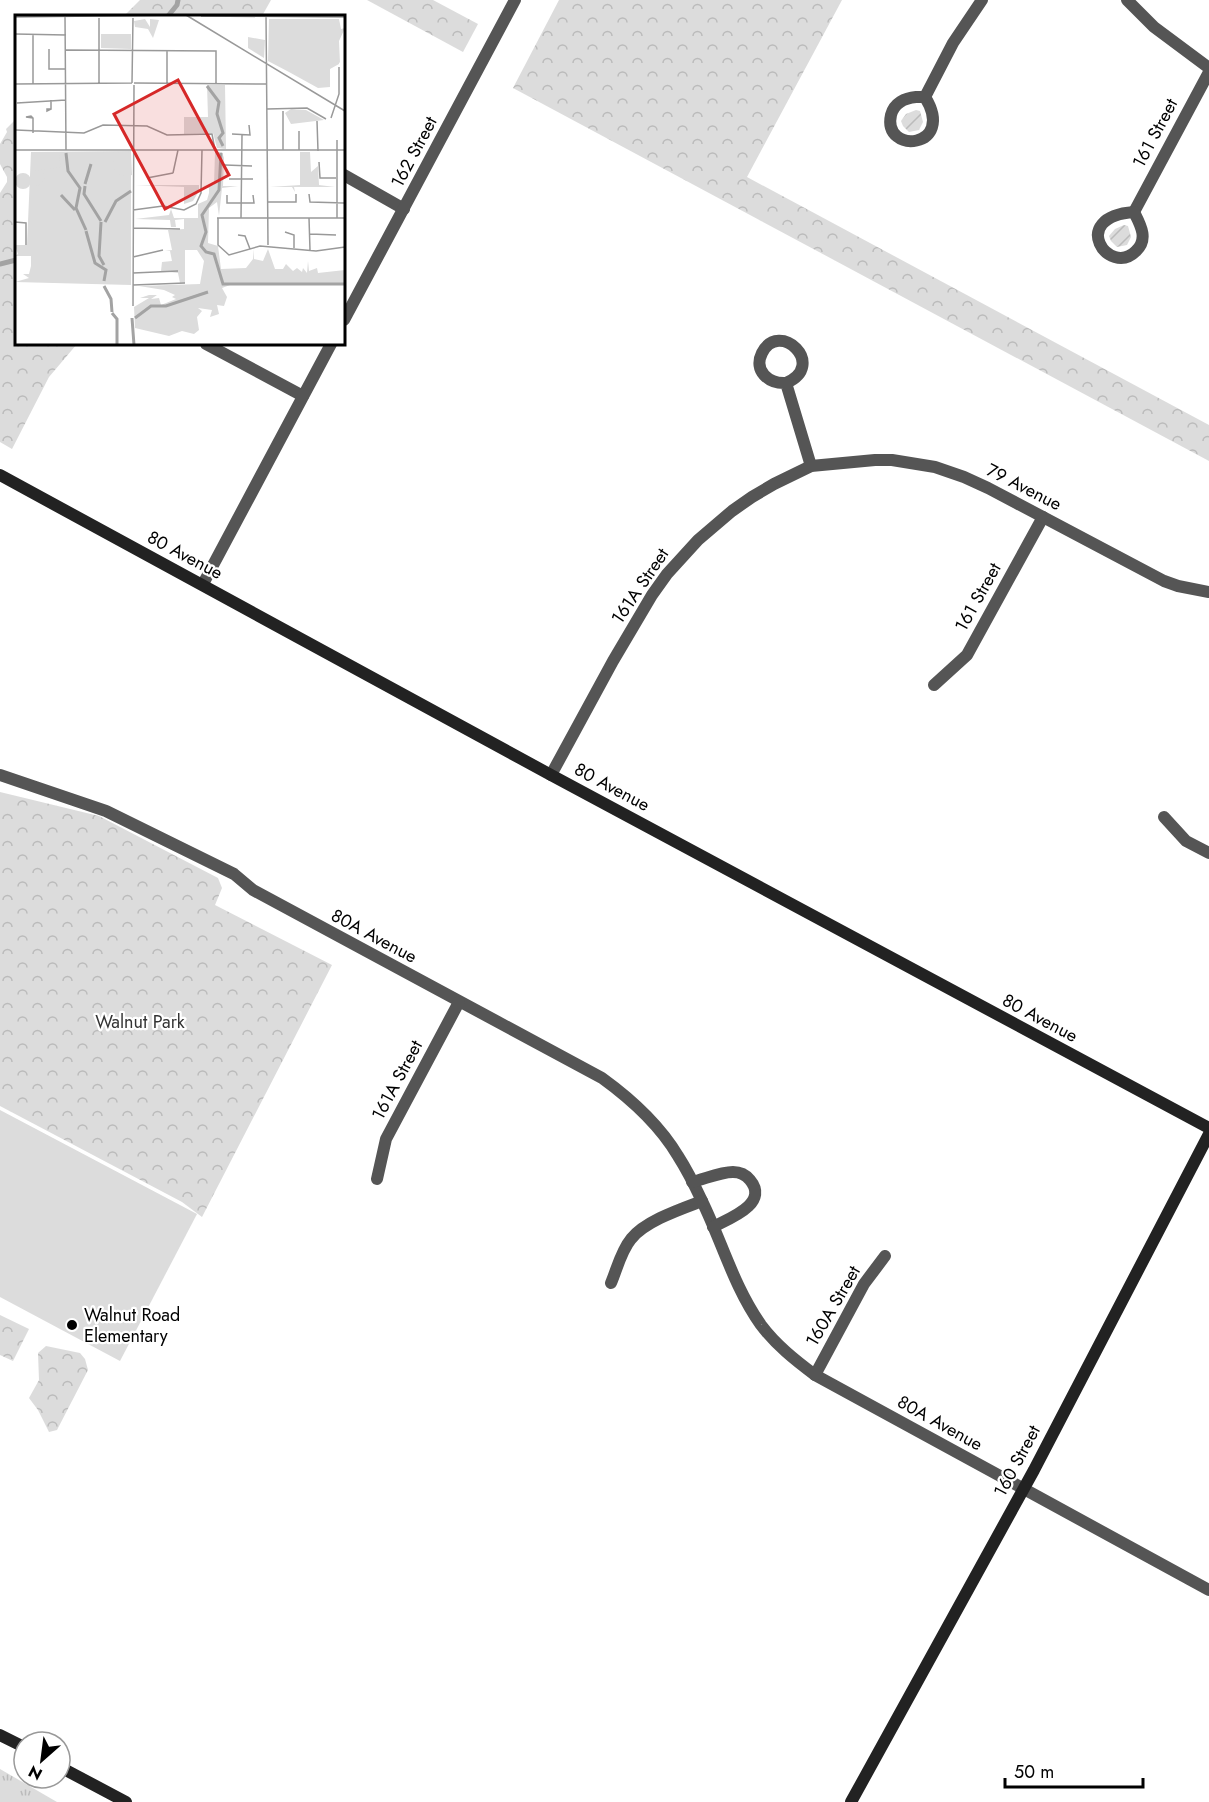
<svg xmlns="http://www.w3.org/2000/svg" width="1209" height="1802" font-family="Jost,sans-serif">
<defs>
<pattern id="grass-tufts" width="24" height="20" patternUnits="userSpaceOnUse" patternTransform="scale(1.5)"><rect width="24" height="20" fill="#dcdcdc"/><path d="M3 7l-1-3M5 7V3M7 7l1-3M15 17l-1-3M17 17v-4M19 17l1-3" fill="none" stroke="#bbb"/></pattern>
<pattern id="forest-crowns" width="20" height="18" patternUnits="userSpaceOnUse" patternTransform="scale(1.5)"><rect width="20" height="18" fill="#dcdcdc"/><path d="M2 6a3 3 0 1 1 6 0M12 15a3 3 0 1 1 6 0" fill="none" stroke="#bbb"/></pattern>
<pattern id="garden-furrows" width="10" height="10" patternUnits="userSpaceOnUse" patternTransform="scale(1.5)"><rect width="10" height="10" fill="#dcdcdc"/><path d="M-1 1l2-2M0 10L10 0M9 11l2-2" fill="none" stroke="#bbb"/></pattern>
</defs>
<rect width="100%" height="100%" fill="#fff"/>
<polygon fill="url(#grass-tufts)" points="0,1769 57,1802 0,1802"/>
<g fill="url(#forest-crowns)">
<polygon points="140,0 271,0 262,16 124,16"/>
<polygon points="367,0 433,0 478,24 463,52"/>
<polygon points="559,0 842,0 747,177 1209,425 1209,461 513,88"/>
<polygon points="16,119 16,344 77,344 49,377 12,449 0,442 0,193 7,182 7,177 0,164 0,144 7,132 6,129"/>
<polygon points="0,792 99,816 218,878 222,888 215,905 332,965 202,1217 182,1202 0,1106"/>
<polygon points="0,1315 29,1329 13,1361 0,1355"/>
<polygon points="46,1346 80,1353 85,1359 88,1370 57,1430 49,1432 38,1410 29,1398 39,1380 38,1353"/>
</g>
<g fill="url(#garden-furrows)">
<polygon points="916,110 920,111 923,122 919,130 909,132 903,126 901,121 906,114"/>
<polygon points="1124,225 1128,226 1131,237 1127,245 1117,247 1111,241 1109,236 1115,229"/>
</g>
<polygon fill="#dcdcdc" points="0,1110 197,1214 120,1361 0,1297"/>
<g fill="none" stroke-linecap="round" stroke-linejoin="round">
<g stroke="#a3a3a3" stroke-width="5">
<polyline points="168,16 177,5 178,0"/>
<polyline points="0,264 16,260"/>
</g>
<g stroke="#555" stroke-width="12">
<polyline points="1127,0 1154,27 1209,68"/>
<path d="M916 97H925C957 149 882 155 891 115 894 103 905 98 916 97Z"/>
<polyline points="925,97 953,43 982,0"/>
<polyline points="344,175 404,209"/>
<polyline points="1134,212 1209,72"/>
<path d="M1134 212C1140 224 1149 239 1136 251 1109 278 1067 217 1134 212Z"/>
<polyline points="344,320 515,0"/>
<polyline points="206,344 303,396"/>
<path d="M786 383C769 384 753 371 762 353 779 319 828 365 786 383L811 466"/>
<polyline points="203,584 331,344"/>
<polyline points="934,685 967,655 1043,517"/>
<path d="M0 775 106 811 234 874 253 890 602 1078C631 1099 659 1124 678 1156 687 1170 695 1186 702 1201 722 1242 734 1287 761 1325 776 1345 795 1360 815 1375L1209 1590"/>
<polyline points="551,775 613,661 652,595 667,574 698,540 732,511 752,497 774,484 811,466 875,460 892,460 935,467 964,477 988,488 1164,581 1178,586 1209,592"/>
<polyline points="1164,817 1186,841 1209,853"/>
<polyline points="377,1179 386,1139 459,1002"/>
<path d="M692 1182C705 1179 720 1172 733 1172 740 1172 746 1175 750 1180 770 1204 728 1219 713 1227"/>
<path d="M611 1283C617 1269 621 1251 631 1239 645 1221 681 1209 702 1201"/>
<polyline points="815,1375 864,1284 885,1256"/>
</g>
<g stroke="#222" stroke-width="12">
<polyline points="0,475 551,775 1209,1128"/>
<polyline points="0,1735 24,1747"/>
<polyline points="60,1767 126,1802"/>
<polyline points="851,1802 1034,1470 1209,1134"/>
</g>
</g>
<circle fill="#000" stroke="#fff" stroke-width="2" cx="72" cy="1325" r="6"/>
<g text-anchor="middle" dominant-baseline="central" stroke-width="4.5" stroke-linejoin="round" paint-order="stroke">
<g font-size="18" fill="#000" stroke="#fff">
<text transform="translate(1155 133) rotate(-62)">161 Street</text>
<text transform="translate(414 152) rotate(-62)">162 Street</text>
<text transform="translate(1024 487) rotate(27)">79 Avenue</text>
<text transform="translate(185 555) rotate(28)">80 Avenue</text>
<text transform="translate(640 586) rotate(-56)">161A Street</text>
<text transform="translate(978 597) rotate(-61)">161 Street</text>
<text transform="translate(612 787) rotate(28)">80 Avenue</text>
<text transform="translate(374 936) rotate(28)">80A Avenue</text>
<text transform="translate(1040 1018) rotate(28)">80 Avenue</text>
<text transform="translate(397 1080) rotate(-62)">161A Street</text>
<text transform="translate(833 1306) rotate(-60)">160A Street</text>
<text transform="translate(940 1423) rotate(29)">80A Avenue</text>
<text transform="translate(1017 1461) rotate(-62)">160 Street</text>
</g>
<g font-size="18" fill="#333" stroke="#fff">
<text x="140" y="1022">Walnut Park</text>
</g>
<g font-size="18" fill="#000" stroke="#fff" text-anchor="start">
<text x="84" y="1315">Walnut Road<tspan x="84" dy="21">Elementary</tspan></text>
</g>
</g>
<g transform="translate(15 15)">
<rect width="330" height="330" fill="#fff"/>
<path d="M233 22 250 25 249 43 233 33Z" fill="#dcdcdc"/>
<path d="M130 4 135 12V4L144 5 138 23 133 14 120 12 119 6ZM324 4 326 14 330 13 324 26 325 48 297 25 274 26V57L253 46 254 4ZM86 19H116V34L86 33ZM192 70H210L211 134 202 133 198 118 169 119V102H193ZM276 94 291 95 309 105 276 109 270 98ZM116 136V270L0 267 14 263 8 259H14L16 251V241H0L3 239 0 230H12L16 137ZM200 137H207L209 143 208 171H223L207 173 204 201 202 187 194 193 193 228 203 231 206 254 231 253 238 244 239 234V244L248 246 253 234 260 254H268L271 249 278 256 282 253 287 257 288 253 292 258 293 246 294 256 302 253 303 258 330 255V270H215L207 273 212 282 209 291 202 290 204 299 195 302 197 295 183 293 187 296 182 302 184 315 179 319 167 316 154 321 120 313 119 292 134 283H125L134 280H142L136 284 144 283 146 290 161 284 157 282 160 280 149 275 124 271 185 269 189 246 182 235H170V268H165L163 258 146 256 147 247 157 246 155 236H150L157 235 153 215 169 214V204L160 205 161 212H156L155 205 120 204 154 200 156 194 159 203H183V189L192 185 194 178V173L188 171 199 170ZM285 137H295L296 157 303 151 304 170 320 172H279L280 177 277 172H255L285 170ZM120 170H184V176L178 186 169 189V172Z" fill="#dcdcdc"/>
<path d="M116 137 117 160 113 161 100 159 98 142H86V138Z" fill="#dcdcdc"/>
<path d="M274 25H324V49L315 54V72L303 73 274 57ZM19 140H44L46 152 19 156ZM47 156 48 167 32 169 30 161 27 169 18 172 19 160ZM0 166a8 8 0 1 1 16 0a8 8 0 1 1-16 0Z" fill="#dcdcdc"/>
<path fill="none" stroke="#a3a3a3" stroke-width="3" d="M192 71 204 87 202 99 208 118 204 123 208 131M51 138 53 156 65 173 61 193 71 215M206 138 204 175 187 200 191 217 186 231 191 237 199 239 208 269H330M70 169 76 149M70 171 69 179 86 206M46 180 60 195M86 207 84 241 89 250M90 207 101 186 116 176M71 216 80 248 91 255 89 266M89 271 96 284 97 297M97 298 102 304V330M117 303 119 330M120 303 136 291H151L193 277"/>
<path fill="none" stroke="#999" stroke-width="1.5" d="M171 0 330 96M251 0 253 230M50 1 51 135M186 1 330 2M0 2 164 0M84 3V69M0 19 51 20M34 34V54H51M51 35 201 36V69M152 35V69M117 68 118 3M119 68 252 69M0 69 117 68M18 69V20M2 88 51 85M36 94 32 96V94H36V85M252 94 292 93 311 104M268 96V135M18 103 11 102 16 101 18 103V118M316 103 324 79V52M302 106 303 136M1 115 69 118 88 110 132 111 152 120 197 119 200 135M284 116V135M217 119 235 120 234 110M322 125V203M0 135H330M304 147 305 163H321M210 150 237 151M158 158 163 135M132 163 158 158M214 164H238M294 179 295 187 330 188M212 180V188H239L238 180M253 187H281V179M118 195 148 191 169 195 181 189 186 178 187 135M202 203H330M203 203V230L214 240 245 231 301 236 330 232M226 203 227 120M294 203 295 235M0 207 11 208V230M118 213 165 214M270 217 279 220V233M295 219 321 220M223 220 230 221 235 234M118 242 148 235M118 258 163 256M118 270 170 268M118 291 119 70"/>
<path fill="#d62828" fill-opacity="0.15" stroke="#d62828" stroke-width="3" d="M163 65 214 160 150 194 99 99Z"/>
<rect width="330" height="330" fill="none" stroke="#000" stroke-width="3"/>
</g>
<g transform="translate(42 1760) rotate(208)"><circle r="28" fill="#ffffff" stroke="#999999" stroke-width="1.5"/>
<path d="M0-4.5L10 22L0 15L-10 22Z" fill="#000000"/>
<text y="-9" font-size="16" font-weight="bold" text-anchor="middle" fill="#000000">N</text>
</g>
<path d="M1005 1778v9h138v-9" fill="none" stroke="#000000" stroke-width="3"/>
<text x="1014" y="1778" font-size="18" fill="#000000" stroke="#ffffff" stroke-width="4.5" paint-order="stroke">50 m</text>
</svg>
